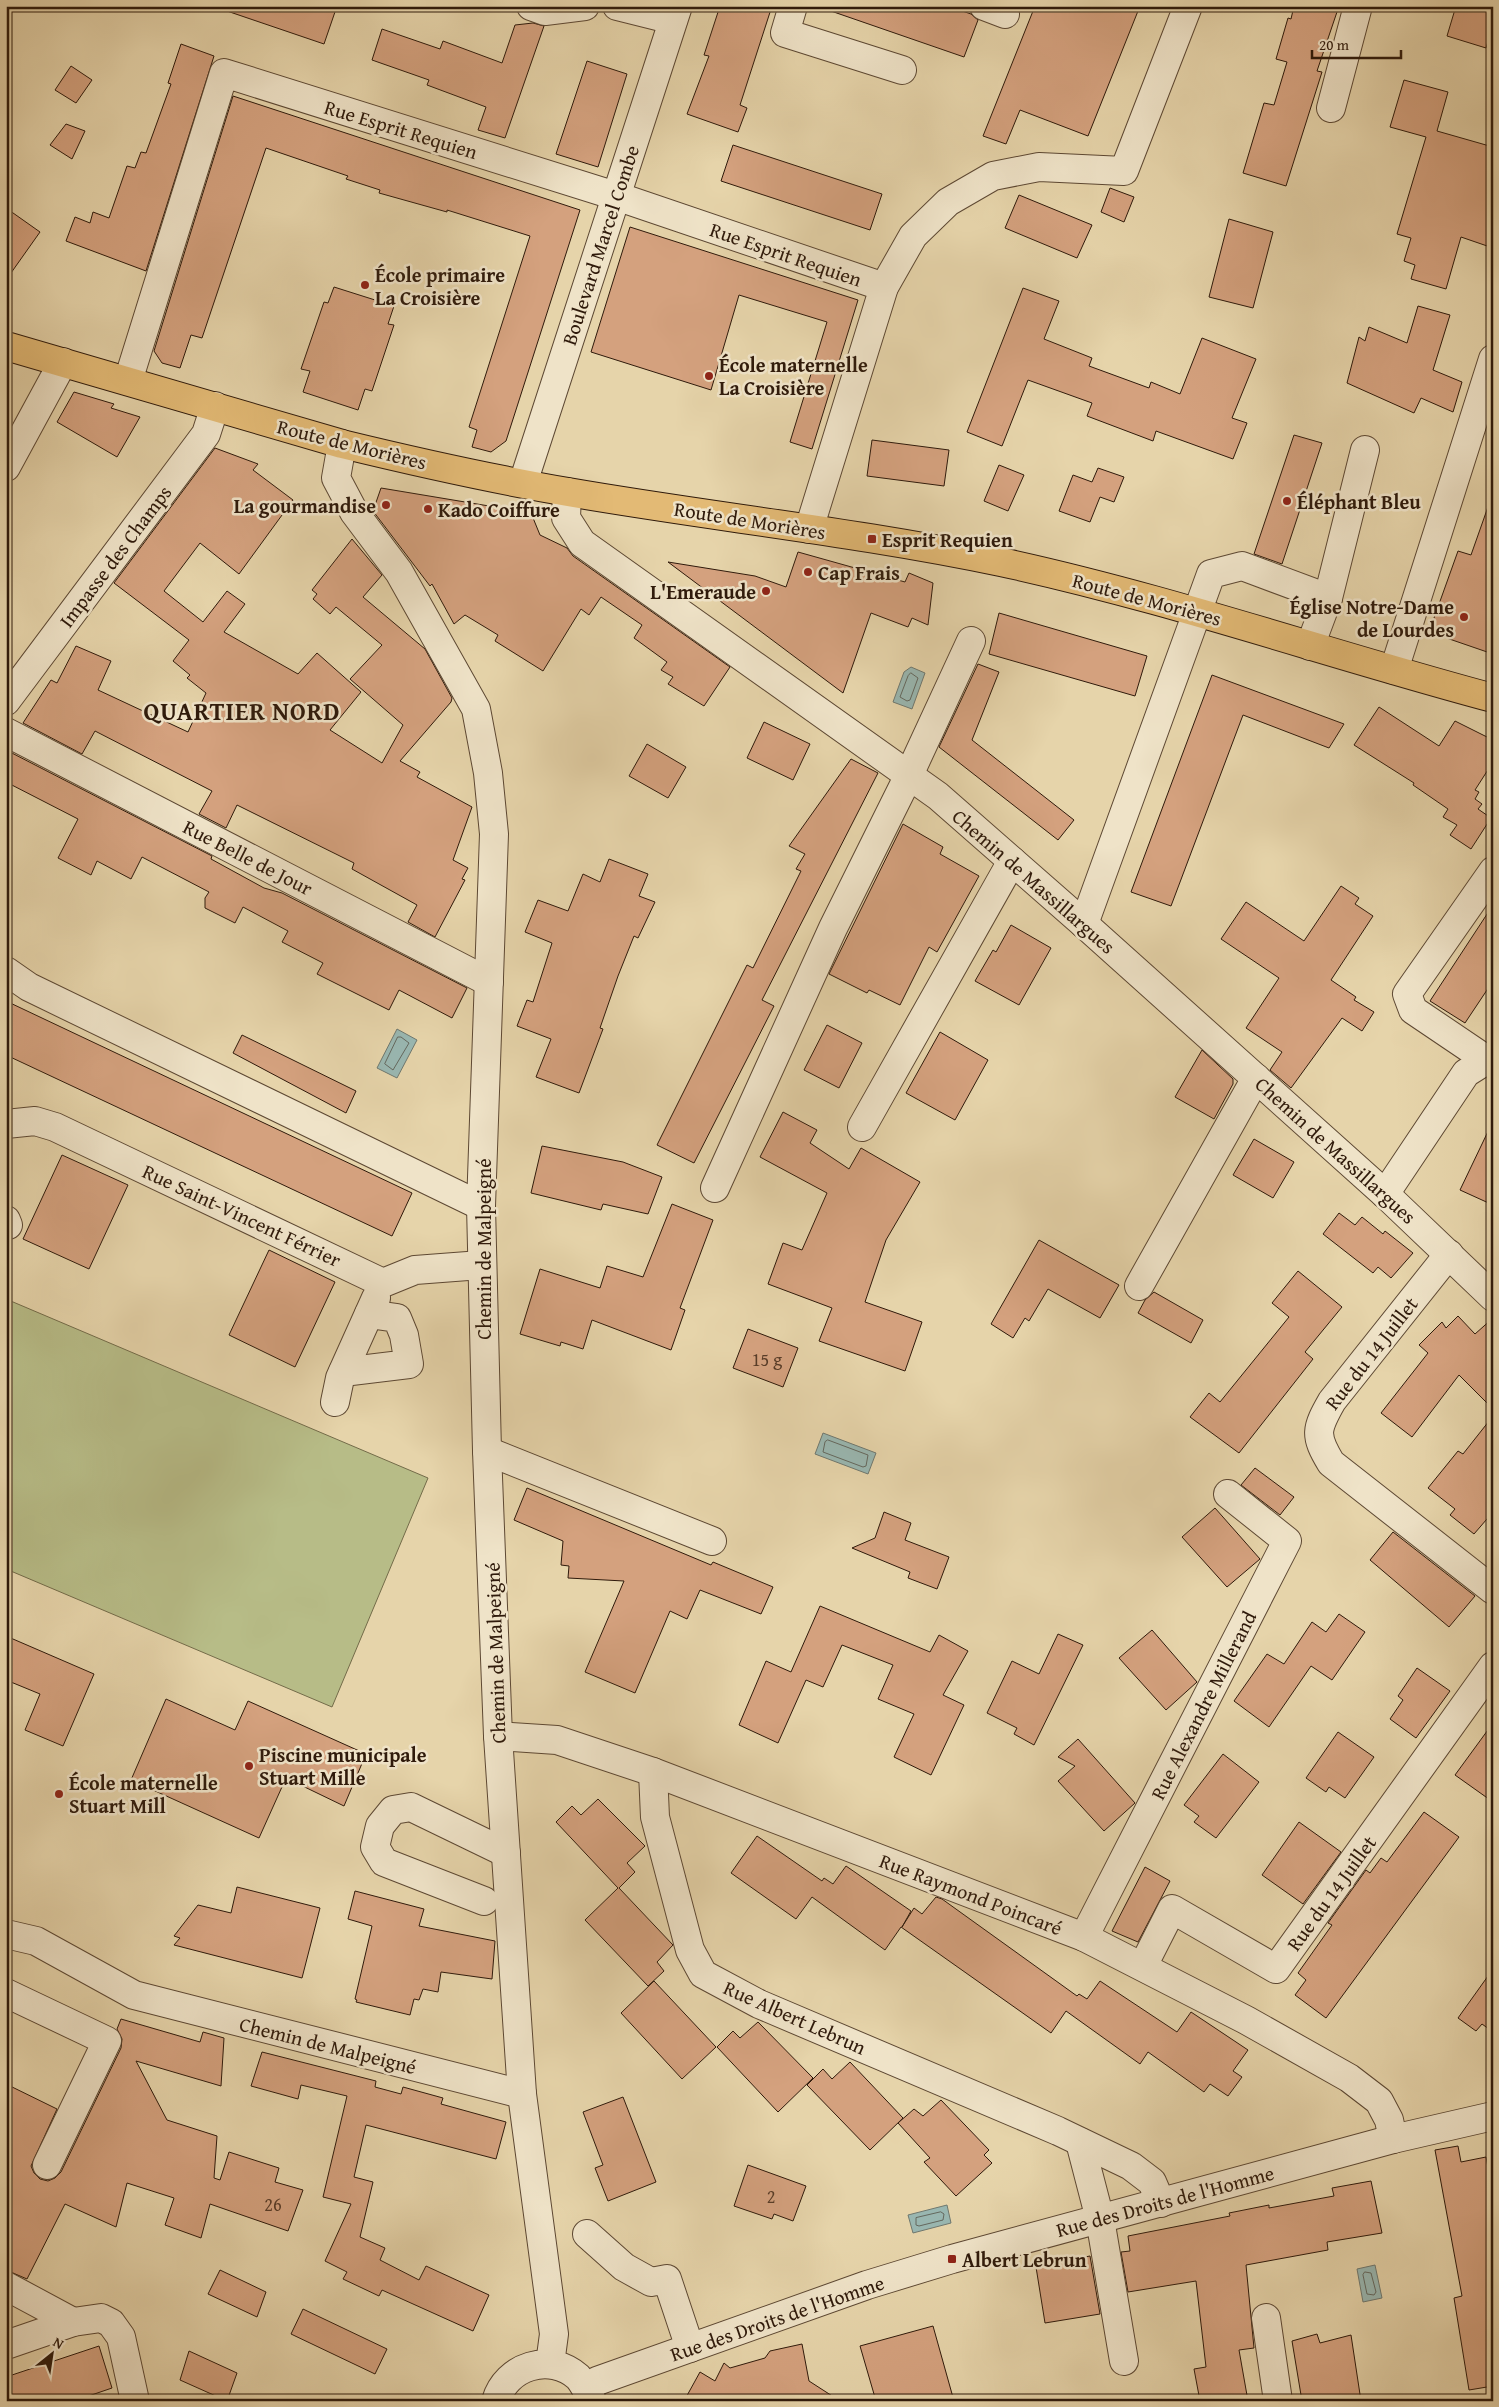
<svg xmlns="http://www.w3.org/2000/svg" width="1499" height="2407" font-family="'Gentium Book Plus',serif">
<rect width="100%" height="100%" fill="#e6d4aa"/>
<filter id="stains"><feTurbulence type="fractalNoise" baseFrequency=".004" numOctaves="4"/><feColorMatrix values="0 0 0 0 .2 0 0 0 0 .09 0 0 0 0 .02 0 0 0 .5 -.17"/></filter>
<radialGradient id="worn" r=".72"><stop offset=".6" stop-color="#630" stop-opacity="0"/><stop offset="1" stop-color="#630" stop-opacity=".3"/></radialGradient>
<polygon fill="#b7bc87" stroke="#736b49" points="6,1299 428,1478 332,1707 6,1569"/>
<g fill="#99b7b1" stroke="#6f786f">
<polygon points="911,667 925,673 912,709 893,702 904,672"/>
<polygon points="397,1029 417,1040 397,1078 377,1068"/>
<polygon points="823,1433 876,1453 868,1474 815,1454"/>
<polygon points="947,2205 951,2223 913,2233 908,2215"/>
<polygon points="1375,2265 1382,2298 1363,2302 1357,2269"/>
</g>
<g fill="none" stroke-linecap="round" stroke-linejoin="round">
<g stroke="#64685e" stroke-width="1">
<polygon points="911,673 918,678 910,700 907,701 900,697 908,676"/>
<polygon points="398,1037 401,1037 409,1043 393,1070 385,1064"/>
<polygon points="828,1440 868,1455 866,1466 863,1467 823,1452 825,1442"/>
<polygon points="941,2212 944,2214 943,2220 919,2226 916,2225 916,2218"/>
<polygon points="1365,2272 1371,2273 1376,2292 1374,2295 1367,2294 1363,2275"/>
</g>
</g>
<g fill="#d4a17e" stroke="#2f1a0b">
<polygon points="224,6 337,6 324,44 224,10"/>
<polygon points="720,6 772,6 740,105 747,108 738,132 687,114 709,56 704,55"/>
<polygon points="829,6 948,6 971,14 978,20 964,57 828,10"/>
<polygon points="1035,6 1140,6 1088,136 1020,110 1006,144 983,136"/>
<polygon points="1294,6 1339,6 1317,71 1322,72 1286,186 1243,173 1264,103 1274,105 1287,62 1276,59 1288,18 1291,19"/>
<polygon points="1456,6 1493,6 1493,24 1486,48 1447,36"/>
<polygon points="533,23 544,26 505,138 478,130 486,107 427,85 429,80 372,60 382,29 440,49 443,41 502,63 515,25"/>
<polygon points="181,44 214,56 146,271 66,241 75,217 90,223 93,212 109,218 127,166 135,168 141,152 146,153 171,84 168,83"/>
<polygon points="587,61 627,74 598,167 556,154"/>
<polygon points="71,66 92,80 76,103 55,90"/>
<polygon points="1404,80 1448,92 1437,131 1493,147 1493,248 1461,237 1446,289 1411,279 1415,265 1404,261 1411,238 1397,234 1426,137 1390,127"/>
<polygon points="233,96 580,210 506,441 491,452 472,447 477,430 469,427 530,236 447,210 447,212 379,193 380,190 346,179 348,176 266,148 202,338 191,335 180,368 162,363 154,351"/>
<polygon points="66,124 85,131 72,159 50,145"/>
<polygon points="733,145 882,194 870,230 721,181"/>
<polygon points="1110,188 1134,197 1124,222 1101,212"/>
<polygon points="1019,195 1092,225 1077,258 1005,228"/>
<polygon points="6,208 40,232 6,280"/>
<polygon points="1229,219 1273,232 1253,308 1209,297"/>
<polygon points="630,227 858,300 812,449 790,442 827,322 739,295 711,390 591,352"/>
<polygon points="334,287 394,306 388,324 394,325 372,391 365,389 358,410 303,392 310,371 301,369 324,302 328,303"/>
<polygon points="1023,288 1059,301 1044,339 1092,358 1089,366 1149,388 1151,382 1180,394 1202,338 1256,359 1232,418 1247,423 1233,459 1156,431 1153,441 1087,416 1092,403 1028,380 1002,446 967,432"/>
<polygon points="1418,306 1450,315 1433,370 1462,382 1453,412 1421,398 1414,413 1347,383 1359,337 1365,341 1369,327 1407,343"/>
<polygon points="74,392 114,404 111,408 140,417 117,457 57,422"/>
<polygon points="1294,435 1322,443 1282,564 1254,554"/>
<polygon points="872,440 949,450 944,486 867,476"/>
<polygon points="215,448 258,464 253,470 293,500 239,574 200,543 164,591 203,622 227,591 245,604 224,632 298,674 317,653 361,692 330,730 382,763 403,725 350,679 382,645 336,607 330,614 313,599 317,594 312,590 352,539 382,575 363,597 425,649 452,698 451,702 400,761 420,772 417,777 472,807 453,860 468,868 462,879 465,880 435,937 408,922 417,905 352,869 354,863 237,805 226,828 199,814 212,791 95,731 82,754 23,723 51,680 57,683 76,646 111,661 98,690 188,732 206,693 187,678 190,675 173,661 189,640 114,583"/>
<polygon points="999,465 1024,475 1008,511 984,501"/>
<polygon points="1098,468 1124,477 1114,502 1100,497 1090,522 1059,511 1073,475 1092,482"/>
<polygon points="381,488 531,513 540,535 567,548 573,556 730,667 704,706 668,684 673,677 661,670 667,662 634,638 642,625 601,597 589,615 581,609 543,671 495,641 498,635 465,615 454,624 432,584 430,586 373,511"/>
<polygon points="1489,504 1493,504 1493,654 1429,632 1458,551 1471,555"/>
<polygon points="798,552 905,582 909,573 933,583 928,625 912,618 908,627 871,613 843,693 668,562 755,576 786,587"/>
<polygon points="999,613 1147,656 1135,696 989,654"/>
<polygon points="978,664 999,672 972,740 1074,820 1058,840 939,747"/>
<polygon points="1212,675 1344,724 1329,748 1243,715 1171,906 1131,892"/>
<polygon points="1379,707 1439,746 1455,721 1493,740 1493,762 1475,790 1479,792 1475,799 1482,804 1478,809 1491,818 1471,849 1450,835 1457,825 1443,817 1448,809 1413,785 1414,783 1354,745"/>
<polygon points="764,722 810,744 793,780 747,758"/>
<polygon points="647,744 686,767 668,798 629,776"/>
<polygon points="6,750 212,856 211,859 264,888 282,893 467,988 452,1018 399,990 389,1010 317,974 323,963 282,942 288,931 243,907 235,923 205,908 205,898 209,892 142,857 131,879 97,861 91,875 58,858 78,819 6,782"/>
<polygon points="851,759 878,773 762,1000 774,1006 694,1163 657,1145 747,965 753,968 801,871 796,869 805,854 789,846"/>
<polygon points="903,824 943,847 940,854 979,876 937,952 929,947 900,1005 869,990 867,993 829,974"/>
<polygon points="609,859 648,874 639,896 655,902 638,938 634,936 618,976 600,1028 603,1029 579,1093 536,1077 551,1039 517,1026 527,1000 533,1002 552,943 525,932 538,900 568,911 583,874 600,882"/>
<polygon points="1341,886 1359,898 1355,904 1373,916 1331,980 1356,997 1354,1000 1374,1012 1362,1031 1342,1018 1291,1088 1270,1070 1282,1052 1246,1028 1279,978 1221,939 1246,902 1304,941"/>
<polygon points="1493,905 1493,981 1465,1023 1430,1001"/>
<polygon points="1011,925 1051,948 1019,1005 975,981 993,950 996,952"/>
<polygon points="6,1001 412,1193 392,1236 6,1055"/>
<polygon points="827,1025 862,1043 839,1088 804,1070"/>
<polygon points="940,1032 988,1060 955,1120 906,1093"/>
<polygon points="242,1035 356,1091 346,1113 233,1053"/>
<polygon points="1202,1050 1233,1079 1233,1084 1214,1119 1175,1097"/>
<polygon points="783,1112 817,1130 810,1143 849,1169 861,1148 920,1182 886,1240 865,1302 922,1322 905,1371 819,1341 832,1308 768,1284 783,1243 802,1250 827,1193 760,1157"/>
<polygon points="1493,1121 1493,1205 1460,1190"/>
<polygon points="1254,1139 1294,1162 1273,1198 1233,1175"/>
<polygon points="542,1146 623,1162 662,1177 648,1214 603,1204 601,1210 531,1193"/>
<polygon points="62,1155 128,1185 89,1269 23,1239"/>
<polygon points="672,1204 713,1220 680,1308 685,1310 671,1350 592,1320 583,1349 561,1342 560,1346 520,1334 540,1269 600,1288 607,1266 643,1277"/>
<polygon points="1339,1213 1355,1225 1362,1217 1383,1234 1385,1231 1413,1253 1391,1278 1378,1267 1373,1273 1323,1234"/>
<polygon points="1039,1240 1119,1285 1100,1318 1048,1289 1029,1321 1025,1318 1013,1338 991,1324"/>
<polygon points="269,1250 335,1282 295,1367 229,1335"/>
<polygon points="1298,1271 1342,1307 1305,1352 1313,1359 1239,1453 1190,1417 1209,1393 1220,1402 1289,1317 1272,1303"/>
<polygon points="1154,1292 1203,1320 1191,1343 1138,1313 1145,1300"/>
<polygon points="1458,1316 1475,1334 1493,1318 1493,1409 1459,1375 1412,1437 1381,1413 1428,1353 1419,1345 1442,1322 1446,1328"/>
<polygon points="748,1329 798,1348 783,1387 733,1368"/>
<polygon points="1493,1416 1493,1512 1474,1534 1450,1515 1455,1509 1428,1488 1458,1451 1463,1454"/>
<polygon points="1255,1468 1294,1497 1280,1515 1241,1485"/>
<polygon points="527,1488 711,1565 713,1562 773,1587 761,1614 700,1590 687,1619 670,1611 635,1693 585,1672 624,1581 568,1578 569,1566 561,1565 563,1541 514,1520"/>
<polygon points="1215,1508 1260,1559 1227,1587 1182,1537"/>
<polygon points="884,1512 911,1523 905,1540 949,1557 937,1589 908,1578 910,1572 852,1548 875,1538"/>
<polygon points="1393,1532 1475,1596 1449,1627 1370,1560"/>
<polygon points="820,1606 930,1652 939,1635 968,1651 943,1695 964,1705 931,1775 894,1757 914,1714 878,1699 893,1665 842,1645 823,1687 806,1680 778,1743 739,1725 766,1661 791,1672"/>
<polygon points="1339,1614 1365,1632 1332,1680 1311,1666 1269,1727 1234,1701 1267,1654 1284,1664 1312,1622 1326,1632"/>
<polygon points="1152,1630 1197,1682 1166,1710 1119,1658"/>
<polygon points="1058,1634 1083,1645 1034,1745 1014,1734 1017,1728 987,1713 1012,1661 1039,1674"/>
<polygon points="6,1636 94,1674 63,1746 25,1730 40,1694 6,1680"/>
<polygon points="1417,1668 1450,1691 1416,1738 1390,1719 1403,1700 1398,1696"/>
<polygon points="166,1699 235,1730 248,1701 366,1754 344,1806 286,1778 259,1838 131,1780"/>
<polygon points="1493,1723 1493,1802 1455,1775"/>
<polygon points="1338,1732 1374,1757 1345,1798 1329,1787 1326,1792 1306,1778"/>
<polygon points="1078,1739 1135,1803 1104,1831 1058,1781 1075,1766 1058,1757"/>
<polygon points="1223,1754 1259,1782 1216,1838 1194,1822 1199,1816 1184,1805"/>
<polygon points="598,1799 645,1846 627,1863 635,1872 619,1888 673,1945 657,1962 664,1971 648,1986 585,1920 618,1888 556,1822 572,1806 581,1815"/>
<polygon points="1424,1812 1459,1837 1326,2018 1295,1995 1306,1980 1298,1973 1332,1925 1328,1923 1366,1870 1370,1873 1381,1858 1387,1862"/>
<polygon points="1299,1822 1341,1852 1303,1904 1262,1875"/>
<polygon points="757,1836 822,1881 824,1878 833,1884 846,1866 911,1911 902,1927 914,1908 922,1914 936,1897 942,1899 1077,1996 1079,1994 1087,1999 1100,1981 1177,2032 1191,2012 1248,2050 1233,2071 1242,2077 1228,2096 1210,2084 1204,2092 1148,2052 1140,2064 1066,2011 1051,2033 901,1927 885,1950 812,1897 796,1919 731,1873"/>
<polygon points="1145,1867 1170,1881 1138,1942 1112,1931"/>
<polygon points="237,1887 320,1908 302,1978 174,1945 180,1938 174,1936 198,1905 231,1913"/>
<polygon points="355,1891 424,1909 419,1926 495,1941 492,1979 441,1972 438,1992 423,1989 419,2000 414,1999 410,2015 356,2002 357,2000 355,1999 372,1926 348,1919"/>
<polygon points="1493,1969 1493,2032 1482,2024 1476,2031 1458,2018"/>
<polygon points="654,1981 716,2047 682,2079 621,2013"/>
<polygon points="121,2019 200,2042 203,2032 224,2038 221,2086 136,2061 167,2120 217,2136 214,2178 220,2180 229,2152 279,2168 275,2182 303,2190 288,2231 210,2204 201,2238 165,2225 174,2198 127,2183 116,2227 65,2204 27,2279 6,2270 6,2084 57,2109 31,2166 34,2173 40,2179 48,2181 55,2178 61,2172 121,2048 122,2039 117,2029"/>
<polygon points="758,2022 813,2078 778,2112 717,2047 733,2031 740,2038"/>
<polygon points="262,2052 376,2081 375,2087 401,2094 403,2087 443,2098 441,2104 506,2122 496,2159 366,2125 354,2177 373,2182 360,2237 385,2248 380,2260 419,2280 426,2266 489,2295 473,2331 382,2290 379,2296 343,2279 347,2272 325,2261 351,2204 323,2197 347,2096 301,2085 298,2099 251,2086"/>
<polygon points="850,2062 903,2118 870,2150 807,2085 823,2069 832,2079"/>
<polygon points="623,2097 656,2182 608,2201 595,2168 603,2165 583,2112"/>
<polygon points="941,2100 989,2150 984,2155 992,2163 956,2196 924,2162 930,2158 898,2123 914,2109 923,2116"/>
<polygon points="1458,2146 1461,2162 1486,2157 1493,2194 1493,2386 1469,2390 1454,2298 1462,2296 1435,2150"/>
<polygon points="748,2165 806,2186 793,2221 774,2214 772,2219 734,2206"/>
<polygon points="1371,2181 1382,2233 1327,2242 1328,2250 1246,2265 1254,2348 1239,2350 1248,2401 1200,2401 1194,2369 1206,2367 1196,2281 1128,2292 1121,2252 1130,2251 1128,2236 1230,2216 1229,2213 1269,2205 1269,2208 1334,2196 1332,2188"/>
<polygon points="1090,2256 1100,2314 1045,2323 1036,2267"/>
<polygon points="220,2270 266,2292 257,2317 208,2294"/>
<polygon points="303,2309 387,2349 375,2374 291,2334"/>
<polygon points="933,2326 954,2401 876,2401 860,2346"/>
<polygon points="1317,2334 1320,2343 1351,2335 1361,2401 1302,2401 1292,2341"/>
<polygon points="802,2344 809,2381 840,2401 684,2401 700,2372 715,2381 724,2363 730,2368 765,2358 770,2351"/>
<polygon points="99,2346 112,2388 74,2401 6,2401 6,2377"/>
<polygon points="189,2351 237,2373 227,2401 180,2380"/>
</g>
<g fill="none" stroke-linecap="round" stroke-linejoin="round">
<defs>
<g id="minor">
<polyline points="531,6 545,11 585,6"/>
<polyline points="617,6 673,20"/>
<polyline points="793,6 785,33 902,70"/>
<polyline points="984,6 1005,14"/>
<polyline points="1331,108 1358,6"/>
<polyline points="128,381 224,73 616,196 884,287"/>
<polyline points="342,444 336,478 354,512 399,572 476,709 488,773 494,834 481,1206 487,1451 498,1736 522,2094 554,2334 550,2364"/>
<polyline points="6,467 63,362"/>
<polyline points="523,483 678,6"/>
<polyline points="567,492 566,518 582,543 938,796 1084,924 1385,1194 1493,1297"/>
<polyline points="809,529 884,287 913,236 948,202 993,176 1039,167 1124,171 1188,6"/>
<polyline points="1310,646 1328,598 1365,450"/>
<polyline points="1394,670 1493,359"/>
<polyline points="6,701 206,434 215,406"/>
<polyline points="6,732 489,982"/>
<polyline points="1084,924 1211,574 1242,566 1328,598"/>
<polyline points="6,971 29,987 481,1206"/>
<polyline points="1487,1060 1413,1010 1407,994 1493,871"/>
<polyline points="6,1124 35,1121 55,1127 383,1283 415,1270 481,1265"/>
<polyline points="862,1127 1012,861"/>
<polyline points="715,1188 833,928 909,775 971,641"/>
<polyline points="1385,1194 1466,1073 1493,1056"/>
<polyline points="6,1220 8,1225"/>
<path d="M1449 1254 1332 1401C1316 1429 1314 1435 1331 1463L1493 1590"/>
<polyline points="1139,1286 1256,1078"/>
<polyline points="343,1372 409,1364 404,1335 397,1318 369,1314"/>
<polyline points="335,1402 340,1378 376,1298"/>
<polyline points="487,1451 712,1541"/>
<polyline points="498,1736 557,1740 653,1772 1084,1937 1246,2020 1349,2078 1379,2101 1389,2120 1393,2139"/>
<polyline points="653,1772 655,1817 690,1950 703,1974 759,2004 1058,2131 1131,2166 1152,2182 1161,2203"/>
<polyline points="484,1901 384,1862 375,1847 380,1826 393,1810 411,1807 506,1853"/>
<polyline points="6,1934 36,1941 134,1995 522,2094"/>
<polyline points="1084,1937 1287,1541 1228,1494"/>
<polyline points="1143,1966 1172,1909 1276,1969 1493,1666"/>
<polyline points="6,1993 107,2041 47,2165"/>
<polyline points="1080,2142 1100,2219 1124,2361"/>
<polyline points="587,2234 624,2267 651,2282 667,2279 690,2348"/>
<polyline points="6,2286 73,2322"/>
<polyline points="1266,2318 1278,2401"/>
<polyline points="6,2345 73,2322 101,2318 111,2323 121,2337 135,2401"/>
<polyline points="587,2390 597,2381 867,2285 952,2259 1393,2139 1493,2116"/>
<path d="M496 2401C506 2366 550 2352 578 2377 584 2384 588 2393 592 2401"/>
</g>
<path id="major" d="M6 346 342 444C416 462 492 479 568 492 712 517 858 532 1001 562 1168 598 1328 654 1493 698"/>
</defs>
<use href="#minor" stroke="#5d4833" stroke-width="30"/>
<use href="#major" stroke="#2f1a0b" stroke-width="30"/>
<use href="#minor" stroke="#efe3c8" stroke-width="28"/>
<use href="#major" stroke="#e3ba75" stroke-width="28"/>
</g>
<g fill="#8f2418" stroke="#efe3c8" stroke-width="2">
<circle cx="365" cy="285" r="5"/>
<circle cx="709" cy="376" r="5"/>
<circle cx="1287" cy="501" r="5"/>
<circle cx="386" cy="505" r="5"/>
<circle cx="428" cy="509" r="5"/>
<rect x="867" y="534" width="10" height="10" rx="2.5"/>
<circle cx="808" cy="572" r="5"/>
<circle cx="766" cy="591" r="5"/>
<circle cx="1464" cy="617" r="5"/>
<circle cx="249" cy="1766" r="5"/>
<circle cx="59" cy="1794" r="5"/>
<rect x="947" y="2254" width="10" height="10" rx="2.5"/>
</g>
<g text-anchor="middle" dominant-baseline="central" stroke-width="5" stroke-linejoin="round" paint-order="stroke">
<g font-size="18" fill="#583c28">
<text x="767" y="1359">15 g</text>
<text x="771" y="2196">2</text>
<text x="273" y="2204">26</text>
</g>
<g font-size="20" fill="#2f1a0b" stroke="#efe3c8">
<text transform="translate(401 129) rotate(17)">Rue Esprit Requien</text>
<text transform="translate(600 245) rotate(-72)">Boulevard Marcel Combe</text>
<text transform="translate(786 254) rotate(19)">Rue Esprit Requien</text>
<text transform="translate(352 444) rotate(14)">Route de Morières</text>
<text transform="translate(750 520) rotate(9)">Route de Morières</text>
<text transform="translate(115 556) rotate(-53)">Impasse des Champs</text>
<text transform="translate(1147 599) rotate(15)">Route de Morières</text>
<text transform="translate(248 857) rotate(27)">Rue Belle de Jour</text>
<text transform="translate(1034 881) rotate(41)">Chemin de Massillargues</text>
<text transform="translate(1336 1150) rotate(42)">Chemin de Massillargues</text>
<text transform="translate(242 1215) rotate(25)">Rue Saint-Vincent Férrier</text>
<text transform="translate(483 1249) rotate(-90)">Chemin de Malpeigné</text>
<text transform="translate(1371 1353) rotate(-52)">Rue du 14 Juillet</text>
<text transform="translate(495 1653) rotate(-92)">Chemin de Malpeigné</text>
<text transform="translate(1203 1705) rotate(-63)">Rue Alexandre Millerand</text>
<text transform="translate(1331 1893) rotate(-54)">Rue du 14 Juillet</text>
<text transform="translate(971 1894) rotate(21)">Rue Raymond Poincaré</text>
<text transform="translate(795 2017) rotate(24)">Rue Albert Lebrun</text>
<text transform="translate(328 2045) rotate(14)">Chemin de Malpeigné</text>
<text transform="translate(1165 2201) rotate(-15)">Rue des Droits de l'Homme</text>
<text transform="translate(777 2318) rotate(-19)">Rue des Droits de l'Homme</text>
</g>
<g font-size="20" font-weight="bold" fill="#2f1a0b" stroke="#efe3c8" text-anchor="start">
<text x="375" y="274">École primaire<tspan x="375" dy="23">La Croisière</tspan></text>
<text x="719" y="364">École maternelle<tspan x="719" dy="23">La Croisière</tspan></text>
<text x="1297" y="501">Éléphant Bleu</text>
<text x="376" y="505" text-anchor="end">La gourmandise</text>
<text x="438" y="509">Kado Coiffure</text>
<text x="882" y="539">Esprit Requien</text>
<text x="818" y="572">Cap Frais</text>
<text x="756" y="591" text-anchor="end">L'Emeraude</text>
<text x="1454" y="606" text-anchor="end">Église Notre-Dame<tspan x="1454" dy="23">de Lourdes</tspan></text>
<text x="259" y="1754">Piscine municipale<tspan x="259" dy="23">Stuart Mille</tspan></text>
<text x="69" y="1782">École maternelle<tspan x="69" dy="23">Stuart Mill</tspan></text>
<text x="962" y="2259">Albert Lebrun</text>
</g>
<g font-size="25" font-weight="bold" letter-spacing="1" fill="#2f1a0b" stroke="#efe3c8">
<text x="242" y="711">QUARTIER NORD</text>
</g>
</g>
<rect width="1499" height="2407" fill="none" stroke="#e6d4aa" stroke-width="25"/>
<rect x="8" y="8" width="1484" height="2392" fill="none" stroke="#2f1a0b" stroke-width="2.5"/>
<rect x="12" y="12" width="1474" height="2382" fill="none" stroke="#2f1a0b"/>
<g transform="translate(52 2354) rotate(30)" stroke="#efe3c8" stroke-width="4" paint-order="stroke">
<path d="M0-4L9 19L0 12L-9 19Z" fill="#2f1a0b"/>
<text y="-8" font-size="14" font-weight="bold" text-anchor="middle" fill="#2f1a0b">N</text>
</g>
<path d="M1312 50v8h89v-8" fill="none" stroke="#2f1a0b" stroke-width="2.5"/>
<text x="1319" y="50" font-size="15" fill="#2f1a0b" stroke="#efe3c8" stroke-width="4" paint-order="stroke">20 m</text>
<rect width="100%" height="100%" filter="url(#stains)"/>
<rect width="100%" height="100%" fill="url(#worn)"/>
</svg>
